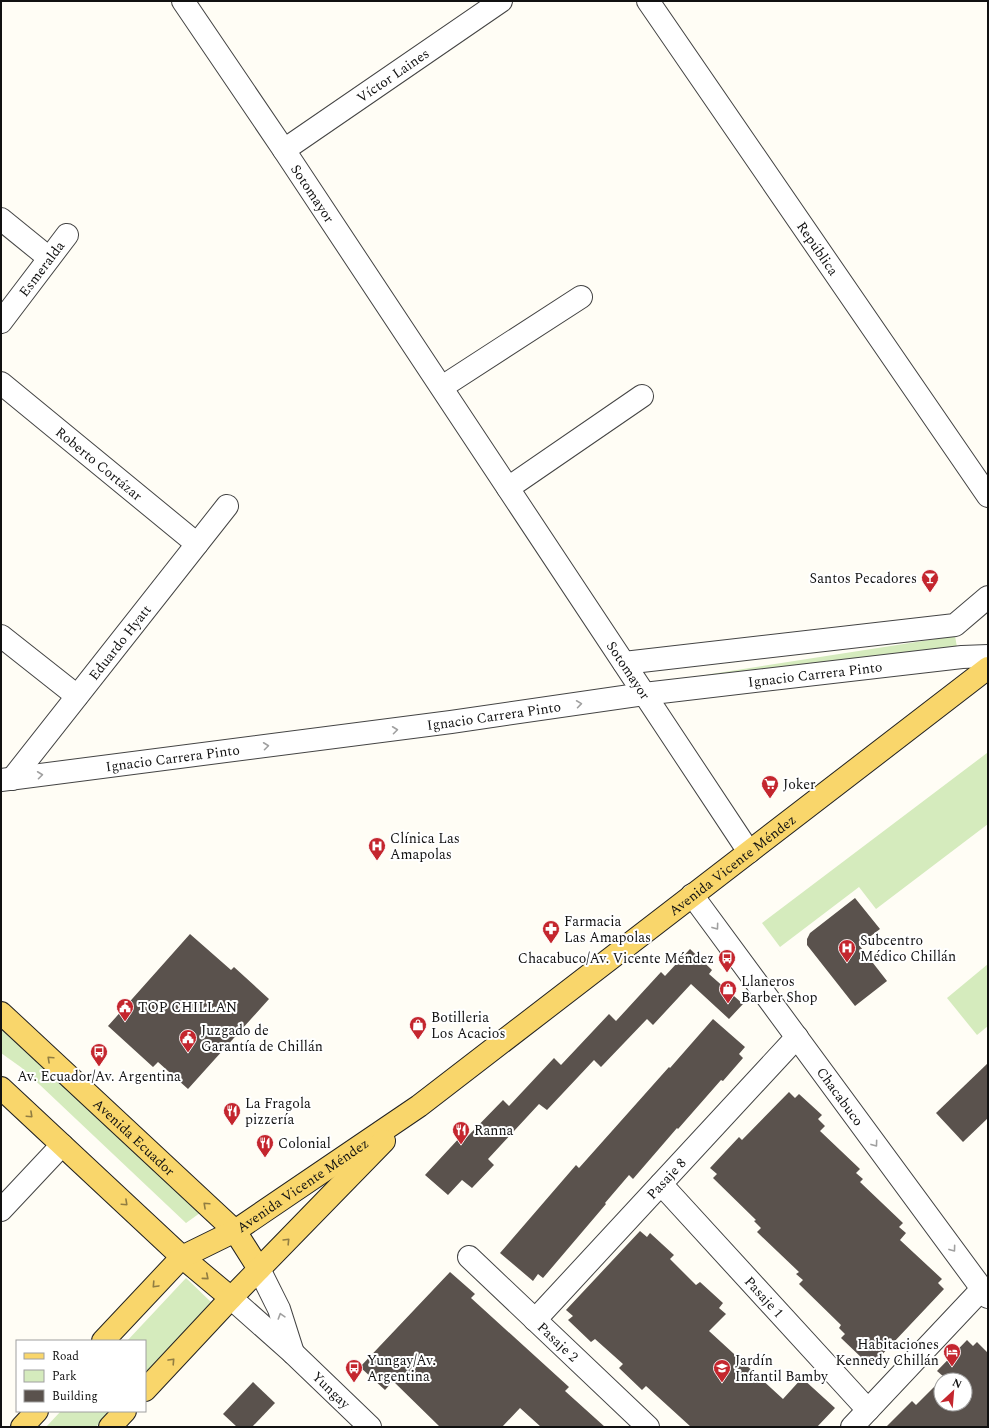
<svg xmlns="http://www.w3.org/2000/svg" width="989" height="1428" font-family="Spectral,serif">
<rect width="100%" height="100%" fill="#fffdf5"/>
<g fill="#d5ebbd">
<polygon points="955,636 957,647 673,680"/>
<polygon points="987,753 988,754 988,824 876,909 859,887 780,947 762,923"/>
<polygon points="988,964 988,1026 977,1035 947,998"/>
<polygon points="1,1027 200,1213 186,1223 22,1068 1,1053"/>
<polygon points="186,1278 211,1302 145,1373 145,1341 127,1341"/>
<polygon points="61,1411 110,1411 96,1427 46,1427"/>
</g>
<g fill="#5a524d" fill-rule="evenodd">
<polygon points="855,898 880,929 859,945 887,981 855,1006 807,945 807,939 810,933"/>
<polygon points="190,934 231,970 234,967 269,999 188,1089 158,1062 153,1067 108,1026"/>
<polygon points="690,949 712,970 709,974 743,1004 729,1019 691,984 653,1025 647,1019 601,1067 594,1060 547,1110 539,1104 488,1159 494,1165 472,1188 462,1180 448,1195 425,1175 462,1135 466,1138 503,1100 509,1106 554,1058 561,1065 609,1014 616,1021 661,972 665,976"/>
<polygon points="713,1019 745,1047 739,1054 743,1058 723,1081 721,1080 678,1129 677,1128 633,1179 629,1175 605,1203 606,1204 543,1278 538,1274 533,1281 500,1253 576,1165 579,1168 669,1067 670,1068"/>
<polygon points="988,1063 988,1118 963,1142 936,1113"/>
<polygon points="789,1092 795,1098 799,1094 822,1115 818,1119 825,1126 820,1131 860,1169 856,1173 863,1179 860,1182 903,1223 899,1227 906,1233 900,1240 942,1279 938,1283 944,1289 875,1362 868,1356 864,1360 841,1338 845,1334 839,1328 841,1325 799,1284 803,1280 796,1274 799,1272 757,1232 761,1228 754,1221 756,1220 713,1178 717,1174 710,1168 739,1137 742,1140"/>
<polygon points="640,1231 647,1237 650,1233 674,1255 670,1259 696,1285 700,1282 723,1303 719,1308 726,1314 709,1331 783,1399 802,1378 835,1408 817,1427 691,1427 646,1386 642,1390 619,1368 623,1364 595,1339 591,1342 568,1320 573,1316 566,1310"/>
<polygon points="450,1272 475,1294 471,1298 569,1387 565,1391 605,1427 541,1427 520,1408 502,1427 440,1427 393,1381 385,1390 360,1367"/>
<path d="M967 1340 973 1346 977 1342 988 1353V1427H886L912 1401 916 1405 944 1377 937 1371ZM941 1380H965V1404H941Z"/>
<polygon points="253,1382 275,1403 252,1427 237,1427 223,1414"/>
</g>
<g fill="none" stroke-linecap="round" stroke-linejoin="round">
<defs>
<g id="minor">
<path id="s1" d="M183 1 284 150 749 852"/>
<path id="s2" d="M648 1 988 496"/>
<path id="s3" d="M284 150 501 1"/>
<polyline points="1,219 49,258"/>
<path id="s4" d="M1 322 67 235"/>
<path id="s5" d="M1 383 197 544"/>
<polyline points="442,387 581,297"/>
<polyline points="508,488 642,396"/>
<polyline points="1,636 77,696"/>
<polyline points="624,663 955,625 988,597"/>
<path id="s6" d="M12 779 227 506"/>
<path id="s7" d="M1 780 451 722 644 694 962 657 988 656"/>
<path id="s8" d="M692 895 988 1297"/>
<path id="s9" d="M661 1184 868 1410"/>
<polyline points="1,1210 62,1145"/>
<path id="s10" d="M469 1257 648 1427"/>
<polyline points="259,1269 279,1309 293,1353"/>
<path id="s11" d="M231 1298 293 1353 370 1427"/>
<path id="s12" d="M535 1320 797 1037"/>
<polyline points="852,1427 982,1289"/>
</g>
<g id="major">
<path id="s13" d="M1 1013 235 1231 259 1269"/>
<polyline points="1,1088 182,1257 231,1298"/>
<path id="s14" d="M103 1341 182 1257 235 1231 419 1106 988 668"/>
<polyline points="145,1390 231,1298 384,1141"/>
<polyline points="22,1427 37,1411"/>
<polyline points="110,1427 125,1411"/>
</g>
</defs>
<use href="#minor" stroke="#444" stroke-width="24"/>
<use href="#major" stroke="#222" stroke-width="24"/>
<use href="#minor" stroke="#fff" stroke-width="22"/>
<use href="#major" stroke="#f9d66b" stroke-width="22"/>
</g>
<defs><path id="oneway-chevron" d="M-2-3.5L2.5 0L-2 3.5" fill="none" stroke-width="1.6" stroke-linecap="round" stroke-linejoin="round"/></defs>
<g stroke="#a0a0a0">
<use href="#oneway-chevron" transform="translate(579 704) rotate(-8)"/>
<use href="#oneway-chevron" transform="translate(395 730) rotate(-7)"/>
<use href="#oneway-chevron" transform="translate(266 746) rotate(-7)"/>
<use href="#oneway-chevron" transform="translate(40 775) rotate(-7)"/>
<use href="#oneway-chevron" transform="translate(716 927) rotate(54)"/>
<use href="#oneway-chevron" transform="translate(875 1144) rotate(54)"/>
<use href="#oneway-chevron" transform="translate(953 1249) rotate(54)"/>
<use href="#oneway-chevron" transform="translate(281 1316) rotate(-107)"/>
</g>
<g stroke="#917d42">
<use href="#oneway-chevron" transform="translate(50 1059) rotate(-137)"/>
<use href="#oneway-chevron" transform="translate(30 1115) rotate(43)"/>
<use href="#oneway-chevron" transform="translate(125 1203) rotate(43)"/>
<use href="#oneway-chevron" transform="translate(206 1205) rotate(-137)"/>
<use href="#oneway-chevron" transform="translate(287 1241) rotate(-46)"/>
<use href="#oneway-chevron" transform="translate(206 1277) rotate(40)"/>
<use href="#oneway-chevron" transform="translate(155 1285) rotate(133)"/>
<use href="#oneway-chevron" transform="translate(172 1361) rotate(-47)"/>
</g>
<defs>
<symbol id="bar-pin" viewBox="-11 -11 22 30"><path d="M0 17L-7.5 6A9.5 9.5 0 1 1 7.5 6Z" fill="#c4262e" stroke="#fff"/><path d="M-6-5H6L.8 .8V4.5H3.5V6h-7V4.5H-.8V.8Z" fill="#fff"/></symbol>
<symbol id="supermarket-pin" viewBox="-11 -11 22 30"><path d="M0 17L-7.5 6A9.5 9.5 0 1 1 7.5 6Z" fill="#c4262e" stroke="#fff"/><path d="M-6-5.5h2.5l.6 2H6L4.5 2H-2.5L-4.4-4H-6ZM-1.5 3.2a1.3 1.3 0 1 0 .1 0ZM3 3.2a1.3 1.3 0 1 0 .1 0Z" fill="#fff"/></symbol>
<symbol id="hospital-pin" viewBox="-11 -11 22 30"><path d="M0 17L-7.5 6A9.5 9.5 0 1 1 7.5 6Z" fill="#c4262e" stroke="#fff"/><path d="M-5-5h3v3.5h4V-5h3V5h-3V1.5h-4V5h-3Z" fill="#fff"/></symbol>
<symbol id="pharmacy-pin" viewBox="-11 -11 22 30"><path d="M0 17L-7.5 6A9.5 9.5 0 1 1 7.5 6Z" fill="#c4262e" stroke="#fff"/><path d="M-2-6h4v4h4v4h-4v4h-4v-4h-4v-4h4Z" fill="#fff"/></symbol>
<symbol id="bus-pin" viewBox="-11 -11 22 30"><path d="M0 17L-7.5 6A9.5 9.5 0 1 1 7.5 6Z" fill="#c4262e" stroke="#fff"/><path d="M-5-6H5V4H4V6H2V4H-2V6H-4V4H-5ZM-3.5-4V0h7V-4ZM-3.5 1.2v1.5H-2V1.2ZM2 1.2v1.5H3.5V1.2Z" fill="#fff"/></symbol>
<symbol id="shop-pin" viewBox="-11 -11 22 30"><path d="M0 17L-7.5 6A9.5 9.5 0 1 1 7.5 6Z" fill="#c4262e" stroke="#fff"/><path d="M-5-2.5h2.3a2.7 3.5 0 0 1 5.4 0H5L5.5 6h-11ZM-1.5-2.5h3a1.5 2.3 0 0 0-3 0Z" fill="#fff"/></symbol>
<symbol id="civic-pin" viewBox="-11 -11 22 30"><path d="M0 17L-7.5 6A9.5 9.5 0 1 1 7.5 6Z" fill="#c4262e" stroke="#fff"/><path d="M-.6-6.5H3V-4.5H.6V-3L4-1V1h2V6H-6V1h2V-1L-.6-3ZM-1.2 2.5V6h2.4V2.5Z" fill="#fff"/></symbol>
<symbol id="restaurant-pin" viewBox="-11 -11 22 30"><path d="M0 17L-7.5 6A9.5 9.5 0 1 1 7.5 6Z" fill="#c4262e" stroke="#fff"/><path d="M-5-6h1v4h1v-4h1v4h1v-4h1v5L-1.5 .5V6h-2V.5L-5-1ZM5-6V6H3V1.5H1.5Q1.5-4 5-6Z" fill="#fff"/></symbol>
<symbol id="hotel-pin" viewBox="-11 -11 22 30"><path d="M0 17L-7.5 6A9.5 9.5 0 1 1 7.5 6Z" fill="#c4262e" stroke="#fff"/><path d="M-6-4.5h1.5V1H6V5H4.5V3h-9V5H-6ZM-4 0a1.8 1.8 0 1 1 3.6 0ZM.5 0V-2.5h3Q6-2.5 6 0Z" fill="#fff"/></symbol>
<symbol id="school-pin" viewBox="-11 -11 22 30"><path d="M0 17L-7.5 6A9.5 9.5 0 1 1 7.5 6Z" fill="#c4262e" stroke="#fff"/><path d="M0-5L7-2L0 1L-7-2ZM-4 1L0 2.5L4 1V4Q0 6-4 4Z" fill="#fff"/></symbol>
</defs>
<g fill-rule="evenodd">
<use href="#bar-pin" x="920" y="568" width="20" height="27"/>
<use href="#supermarket-pin" x="760" y="774" width="20" height="27"/>
<use href="#hospital-pin" x="367" y="836" width="20" height="27"/>
<use href="#pharmacy-pin" x="541" y="919" width="20" height="27"/>
<use href="#hospital-pin" x="837" y="938" width="20" height="27"/>
<use href="#bus-pin" x="717" y="948" width="20" height="27"/>
<use href="#shop-pin" x="718" y="979" width="20" height="27"/>
<use href="#civic-pin" x="115" y="997" width="20" height="27"/>
<use href="#shop-pin" x="408" y="1015" width="20" height="27"/>
<use href="#civic-pin" x="178" y="1028" width="20" height="27"/>
<use href="#bus-pin" x="89" y="1042" width="20" height="27"/>
<use href="#restaurant-pin" x="222" y="1101" width="20" height="27"/>
<use href="#restaurant-pin" x="451" y="1120" width="20" height="27"/>
<use href="#restaurant-pin" x="255" y="1133" width="20" height="27"/>
<use href="#hotel-pin" x="942" y="1342" width="20" height="27"/>
<use href="#bus-pin" x="344" y="1358" width="20" height="27"/>
<use href="#school-pin" x="712" y="1358" width="20" height="27"/>
</g>
<g text-anchor="middle" dominant-baseline="central" stroke-width="4" stroke-linejoin="round" paint-order="stroke">
<g font-size="14" fill="#111" stroke="#fff">
<text stroke="none"><textPath href="#s3" startOffset="132">Víctor Laines</textPath></text>
<text stroke="none"><textPath href="#s1" startOffset="232">Sotomayor</textPath></text>
<text stroke="none"><textPath href="#s2" startOffset="300">República</textPath></text>
<text stroke="none"><textPath href="#s4" startOffset="67">Esmeralda</textPath></text>
<text stroke="none"><textPath href="#s5" startOffset="127">Roberto Cortázar</textPath></text>
<text stroke="none"><textPath href="#s6" startOffset="174">Eduardo Hyatt</textPath></text>
<text stroke="none"><textPath href="#s1" startOffset="804">Sotomayor</textPath></text>
<text stroke="none"><textPath href="#s7" startOffset="821">Ignacio Carrera Pinto</textPath></text>
<text stroke="none"><textPath href="#s7" startOffset="497">Ignacio Carrera Pinto</textPath></text>
<text stroke="none"><textPath href="#s7" startOffset="173">Ignacio Carrera Pinto</textPath></text>
<text stroke="none"><textPath href="#s14" startOffset="792">Avenida Vicente Méndez</textPath></text>
<text stroke="none"><textPath href="#s8" startOffset="250">Chacabuco</textPath></text>
<text stroke="none"><textPath href="#s13" startOffset="182">Avenida Ecuador</textPath></text>
<text stroke="none"><textPath href="#s12" startOffset="193">Pasaje 8</textPath></text>
<text stroke="none"><textPath href="#s14" startOffset="256">Avenida Vicente Méndez</textPath></text>
<text stroke="none"><textPath href="#s9" startOffset="153">Pasaje 1</textPath></text>
<text stroke="none"><textPath href="#s10" startOffset="123">Pasaje 2</textPath></text>
<text stroke="none"><textPath href="#s11" startOffset="136">Yungay</textPath></text>
</g>
<g font-size="14" fill="#111" stroke="#fff" text-anchor="start">
<text x="917" y="578" text-anchor="end">Santos Pecadores</text>
<text x="783" y="784">Joker</text>
<text x="390" y="838">Clínica Las<tspan x="390" dy="16">Amapolas</tspan></text>
<text x="564" y="921">Farmacia<tspan x="564" dy="16">Las Amapolas</tspan></text>
<text x="860" y="940">Subcentro<tspan x="860" dy="16">Médico Chillán</tspan></text>
<text x="714" y="958" text-anchor="end">Chacabuco/Av. Vicente Méndez</text>
<text x="741" y="981">Llaneros<tspan x="741" dy="16">Barber Shop</tspan></text>
<text x="138" y="1007">TOP CHILLAN</text>
<text x="431" y="1017">Botilleria<tspan x="431" dy="16">Los Acacios</tspan></text>
<text x="201" y="1030">Juzgado de<tspan x="201" dy="16">Garantía de Chillán</tspan></text>
<text x="99" y="1076" text-anchor="middle">Av. Ecuador/Av. Argentina</text>
<text x="245" y="1103">La Fragola<tspan x="245" dy="16">pizzería</tspan></text>
<text x="474" y="1130">Ranna</text>
<text x="278" y="1143">Colonial</text>
<text x="939" y="1344" text-anchor="end">Habitaciones<tspan x="939" dy="16">Kennedy Chillán</tspan></text>
<text x="367" y="1360">Yungay/Av.<tspan x="367" dy="16">Argentina</tspan></text>
<text x="735" y="1360">Jardín<tspan x="735" dy="16">Infantil Bamby</tspan></text>
</g>
</g>
<rect width="989" height="1428" fill="none" stroke="#111111" stroke-width="4"/>
<rect x="16" y="1340" width="130" height="72" fill="#ffffff" stroke="#a0a0a0"/>
<rect x="24" y="1353" width="20" height="6" fill="#f9d66b" stroke="#a0a0a0"/>
<text x="52" y="1360" font-size="12" fill="#111111">Road</text>
<rect x="24" y="1370" width="20" height="12" fill="#d5ebbd" stroke="#a0a0a0"/>
<text x="52" y="1380" font-size="12" fill="#111111">Park</text>
<rect x="24" y="1390" width="20" height="12" fill="#5a524d" stroke="#a0a0a0"/>
<text x="52" y="1400" font-size="12" fill="#111111">Building</text>
<g transform="translate(953 1392) rotate(26)"><circle r="19" fill="#ffffff" stroke="#a0a0a0"/>
<path d="M0-3L7 15L0 10L-7 15Z" fill="#c4262e"/>
<text y="-6" font-size="11" font-weight="bold" text-anchor="middle" fill="#111111">N</text>
</g>
</svg>
